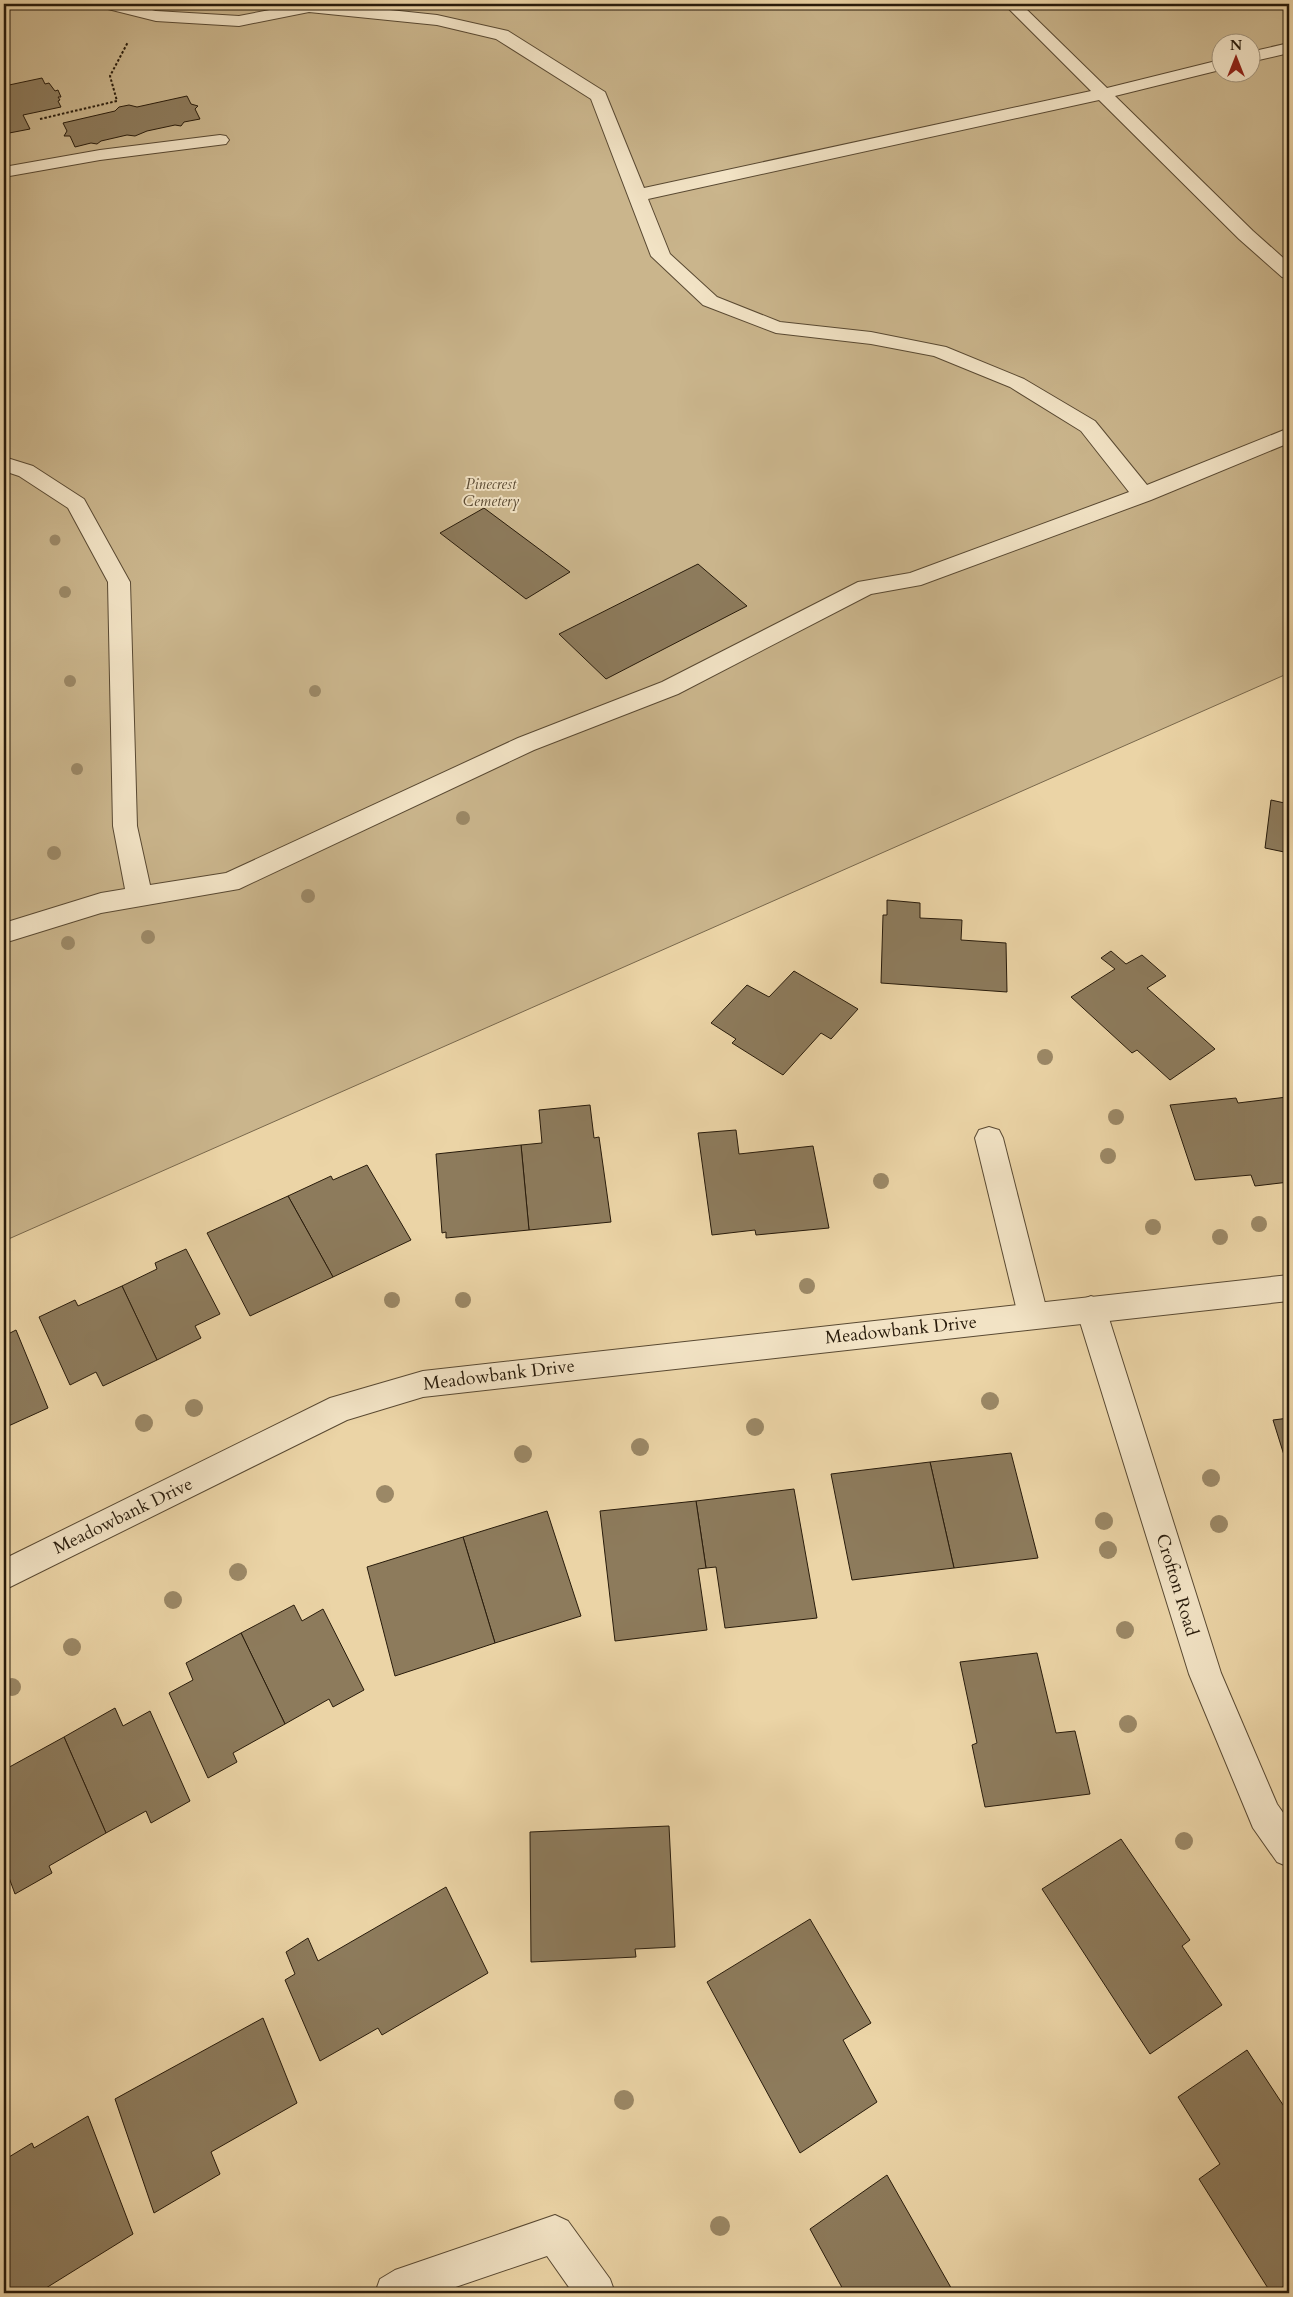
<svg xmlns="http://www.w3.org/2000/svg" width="1293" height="2297" font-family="Cardo,serif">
<rect width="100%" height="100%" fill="#ebd4a6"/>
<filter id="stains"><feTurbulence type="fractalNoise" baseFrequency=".004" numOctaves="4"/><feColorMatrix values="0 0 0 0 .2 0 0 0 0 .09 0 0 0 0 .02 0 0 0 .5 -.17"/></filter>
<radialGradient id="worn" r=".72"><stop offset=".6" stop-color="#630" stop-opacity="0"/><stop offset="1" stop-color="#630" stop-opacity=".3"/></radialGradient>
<path fill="#cab58c" stroke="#79684c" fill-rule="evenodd" d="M4 4H1289V673L4 1241ZM1220 42H1250V72H1220Z"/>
<g fill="#8d7b5c" stroke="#281b0b">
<polygon points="4,73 9,85 42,78 45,84 49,83 55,91 58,90 61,97 58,97 60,100 58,101 61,107 23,115 30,129 4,134"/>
<polygon points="187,96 191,104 198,106 195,109 200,119 184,122 181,126 175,125 147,131 135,136 127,135 101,141 97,144 91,143 75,147 70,136 64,136 67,131 63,123 115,111 119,107 129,105 137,107"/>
<polygon points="484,508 570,572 526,599 440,533"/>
<polygon points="698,564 747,606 606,679 559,634"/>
<polygon points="1271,800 1289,804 1289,853 1265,848"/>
<polygon points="887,900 920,903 920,918 962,920 961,940 1006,943 1007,992 881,983 883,915 887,915"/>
<polygon points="1111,951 1126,964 1142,955 1166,976 1147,988 1215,1049 1170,1080 1137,1050 1132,1053 1071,997 1115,969 1101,958"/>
<polygon points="794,971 858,1009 831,1039 821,1033 783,1075 732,1043 736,1039 711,1023 747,985 769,997"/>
<polygon points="1287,1097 1289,1103 1289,1182 1255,1186 1251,1175 1195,1180 1170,1105 1236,1098 1238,1103"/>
<polygon points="590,1105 594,1138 599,1137 611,1222 529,1230 521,1145 542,1143 539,1110"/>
<polygon points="736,1130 739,1154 813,1146 829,1228 756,1235 755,1230 712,1235 698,1133"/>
<polygon points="521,1145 529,1230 446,1238 446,1232 442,1233 436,1154"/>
<polygon points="367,1165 411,1240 333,1277 288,1196 331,1176 333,1180"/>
<polygon points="288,1196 333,1277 250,1316 207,1233"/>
<polygon points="186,1249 220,1314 195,1326 201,1338 157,1360 122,1286 157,1269 155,1263"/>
<polygon points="122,1286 157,1360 103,1386 96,1372 70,1385 39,1317 75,1300 78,1306"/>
<polygon points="16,1330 48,1408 4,1428 4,1336"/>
<polygon points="1289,1418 1289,1471 1273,1420"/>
<polygon points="1011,1453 1038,1558 954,1568 930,1462"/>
<polygon points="930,1462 954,1568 852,1580 831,1474"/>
<polygon points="794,1489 817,1618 725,1628 716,1567 706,1568 696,1501"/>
<polygon points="696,1501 706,1568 698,1569 707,1630 615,1641 600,1511"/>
<polygon points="547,1511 581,1616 495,1643 463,1537"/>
<polygon points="463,1537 495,1643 395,1676 367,1567"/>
<polygon points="294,1605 302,1621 323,1609 364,1690 333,1707 329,1699 285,1724 241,1633"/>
<polygon points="241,1633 285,1724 233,1753 237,1762 208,1778 169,1693 193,1680 186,1663"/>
<polygon points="1037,1653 1056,1733 1075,1731 1090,1794 985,1807 972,1745 977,1743 960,1662"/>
<polygon points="115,1708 123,1726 150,1711 190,1801 151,1823 146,1811 106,1833 64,1737"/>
<polygon points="64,1737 106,1833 49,1866 52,1873 15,1894 4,1864 4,1790 9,1787 4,1770"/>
<polygon points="669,1826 675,1947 635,1949 636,1957 531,1962 530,1832"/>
<polygon points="1121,1839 1190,1940 1182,1946 1222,2005 1150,2054 1042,1889"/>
<polygon points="446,1887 488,1973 382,2035 378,2028 320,2061 285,1980 295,1974 286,1952 308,1938 318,1961"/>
<polygon points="810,1919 871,2023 843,2040 877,2102 800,2153 707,1982"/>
<polygon points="263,2018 297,2103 211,2152 220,2174 154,2213 115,2099"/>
<polygon points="1247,2050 1289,2114 1289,2282 1274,2293 1271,2293 1199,2179 1220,2164 1178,2097"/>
<polygon points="88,2116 133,2234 38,2293 4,2293 4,2160 32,2143 34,2148"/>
<polygon points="887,2175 954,2293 845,2293 810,2229"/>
</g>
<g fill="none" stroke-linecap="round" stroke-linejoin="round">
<defs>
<g id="service">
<polygon points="102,4 128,4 156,11 239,16 301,4 333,4 437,15 508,31 605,92 644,188 1091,91 1004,4 1021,4 1107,88 1220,60 1220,70 1115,96 1253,231 1289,263 1289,279 1282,277 1239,239 1099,100 648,199 670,254 717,297 780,322 871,332 946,347 1024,379 1095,421 1147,485 1289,428 1289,443 1151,500 921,585 871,594 678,694 534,750 239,889 101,913 4,943 4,923 101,893 125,889 113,826 108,582 68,508 19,476 4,471 4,457 33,466 84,499 130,582 137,826 150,885 226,873 518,738 662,682 858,582 910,573 1129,492 1081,431 1010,387 934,356 871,344 776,333 703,305 651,256 591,99 496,39 437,25 309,12 239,26 156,21 104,8"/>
<polygon points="1289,43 1289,53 1250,62 1250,52"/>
<polygon points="220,135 226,136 229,140 226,144 100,160 4,177 4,167 100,150"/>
</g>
<g id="minor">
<polygon points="989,1127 999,1130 1003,1138 1048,1315 1043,1324 1033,1328 1023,1324 1018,1315 975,1138 979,1130"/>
<polygon points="1091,1296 1101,1300 1106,1309 1221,1673 1277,1804 1289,1821 1289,1867 1277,1862 1253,1828 1189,1674 1076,1309 1081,1300"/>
<polygon points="555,2215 568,2221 610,2279 615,2293 573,2293 547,2256 438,2293 375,2293 380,2279 395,2270"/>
</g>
<polygon id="tertiary" points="1289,1275 1289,1301 423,1397 347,1420 4,1590 4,1559 330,1398 423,1371"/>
</defs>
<use href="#service" stroke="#594932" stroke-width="2"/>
<use href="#minor" stroke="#594932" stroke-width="2"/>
<use href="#tertiary" stroke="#594932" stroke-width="2"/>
<polyline stroke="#281b0b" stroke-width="2" stroke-dasharray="2.5 2" stroke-linecap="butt" points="40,119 117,101 110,76 128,42"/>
<use href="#service" fill="#f2e3c5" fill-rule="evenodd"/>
<use href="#minor" fill="#f2e3c5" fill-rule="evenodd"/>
<use href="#tertiary" fill="#f2e3c5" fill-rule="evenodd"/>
</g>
<g fill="#9b8866">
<circle cx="55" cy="540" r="5.5"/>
<circle cx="65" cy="592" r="6"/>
<circle cx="70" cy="681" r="6"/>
<circle cx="315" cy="691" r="6"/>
<circle cx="77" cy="769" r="6"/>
<circle cx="463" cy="818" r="7"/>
<circle cx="54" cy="853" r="7"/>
<circle cx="308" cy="896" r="7"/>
<circle cx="148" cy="937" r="7"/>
<circle cx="68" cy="943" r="7"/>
<circle cx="1045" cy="1057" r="8"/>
<circle cx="1116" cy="1117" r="8"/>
<circle cx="1108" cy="1156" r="8"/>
<circle cx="881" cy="1181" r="8"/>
<circle cx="1259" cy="1224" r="8"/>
<circle cx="1153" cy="1227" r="8"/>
<circle cx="1220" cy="1237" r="8"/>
<circle cx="807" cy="1286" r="8"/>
<circle cx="392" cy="1300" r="8"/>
<circle cx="463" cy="1300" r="8"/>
<circle cx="990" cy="1401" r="9"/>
<circle cx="194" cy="1408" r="9"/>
<circle cx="144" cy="1423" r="9"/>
<circle cx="755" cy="1427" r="9"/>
<circle cx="640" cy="1447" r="9"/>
<circle cx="523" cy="1454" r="9"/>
<circle cx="1211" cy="1478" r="9"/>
<circle cx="385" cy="1494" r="9"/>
<circle cx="1104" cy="1521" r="9"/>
<circle cx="1219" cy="1524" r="9"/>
<circle cx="1108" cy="1550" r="9"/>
<circle cx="238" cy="1572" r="9"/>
<circle cx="173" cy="1600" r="9"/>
<circle cx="1125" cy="1630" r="9"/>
<circle cx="72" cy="1647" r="9"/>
<circle cx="12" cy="1687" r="9"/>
<circle cx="1128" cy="1724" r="9"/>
<circle cx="1184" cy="1841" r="9"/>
<circle cx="624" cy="2100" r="10"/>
<circle cx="720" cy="2226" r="10"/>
</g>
<g text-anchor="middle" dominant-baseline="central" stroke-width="4" stroke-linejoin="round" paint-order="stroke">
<g font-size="15" font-style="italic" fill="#594932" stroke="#f2e3c5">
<text x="491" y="484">Pinecrest<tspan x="491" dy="17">Cemetery</tspan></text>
</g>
<g font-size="18" fill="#281b0b" stroke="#f2e3c5">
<text transform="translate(901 1330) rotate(-6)">Meadowbank Drive</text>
<text transform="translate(499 1375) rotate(-7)">Meadowbank Drive</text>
<text transform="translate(123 1516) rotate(-26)">Meadowbank Drive</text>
<text transform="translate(1177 1585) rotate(73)">Crofton Road</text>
</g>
</g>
<rect width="1293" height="2297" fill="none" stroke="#ebd4a6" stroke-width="20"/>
<rect x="5" y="5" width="1283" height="2287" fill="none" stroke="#281b0b" stroke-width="2.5"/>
<rect x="10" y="10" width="1273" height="2277" fill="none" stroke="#281b0b"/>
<g transform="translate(1236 58)"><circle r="24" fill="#f2e3c5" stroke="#a1937b"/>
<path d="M0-4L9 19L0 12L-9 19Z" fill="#8f2418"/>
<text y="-8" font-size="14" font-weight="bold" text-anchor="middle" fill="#281b0b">N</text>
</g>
<rect width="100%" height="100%" filter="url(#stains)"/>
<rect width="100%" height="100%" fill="url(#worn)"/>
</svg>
